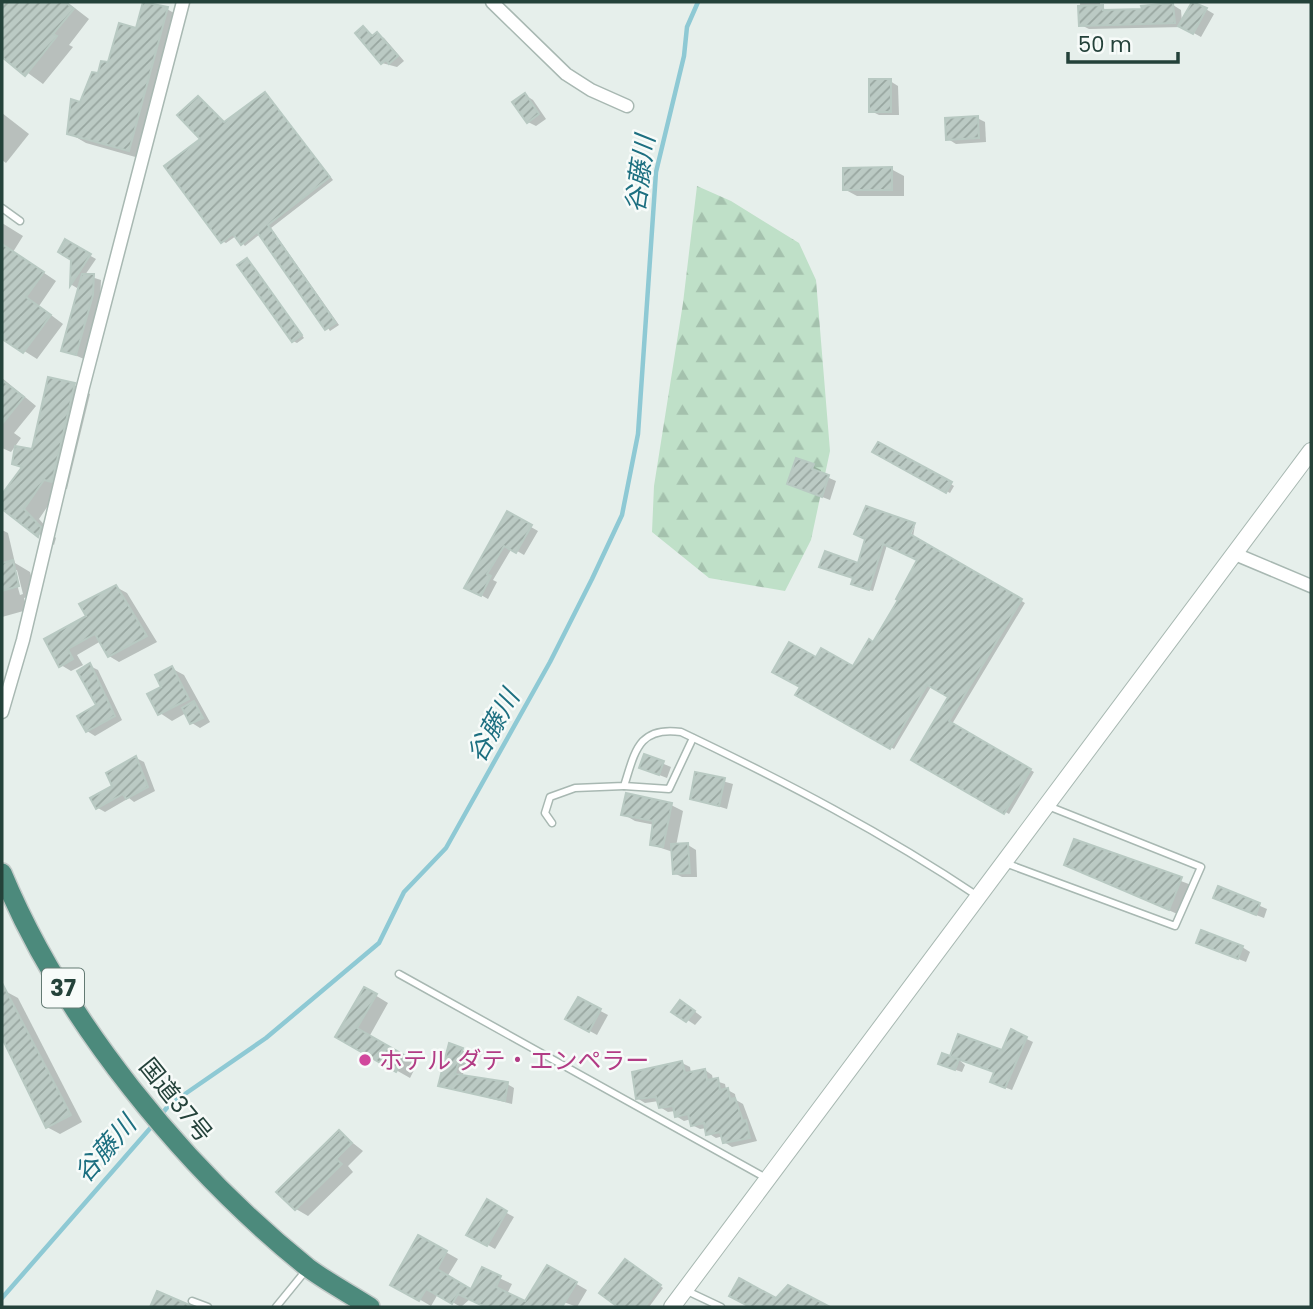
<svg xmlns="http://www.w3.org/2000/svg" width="1313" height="1309" font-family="Poppins,'Noto Sans JP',sans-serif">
<defs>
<pattern id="forest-firs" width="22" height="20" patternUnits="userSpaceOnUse" patternTransform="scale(1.75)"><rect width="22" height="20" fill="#bfe0c8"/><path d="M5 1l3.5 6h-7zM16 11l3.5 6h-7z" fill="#a4c1ad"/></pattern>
<pattern id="building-hatch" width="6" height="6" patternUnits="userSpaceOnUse" patternTransform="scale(1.75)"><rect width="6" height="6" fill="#bbcac4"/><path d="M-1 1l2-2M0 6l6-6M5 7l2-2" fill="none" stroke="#98a6a0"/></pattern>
</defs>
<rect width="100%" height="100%" fill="#e6efeb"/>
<polygon fill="url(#forest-firs)" points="697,186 731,201 799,243 816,280 830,451 811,540 785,591 709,578 652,532 654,486 683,303"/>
<g fill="#0003" fill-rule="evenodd">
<polygon points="2,2 67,2 89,19 69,45 73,47 43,84 2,54"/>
<polygon points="1080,2 1100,2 1100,7 1112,12 1143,11 1173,5 1181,10 1182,23 1194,2 1214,14 1201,37 1183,27 1089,29 1081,25"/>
<polygon points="167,9 184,19 146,160 86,143 69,133 81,104 99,75 137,30"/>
<polygon points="364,28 374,36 377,34 384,38 404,61 397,67 382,63"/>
<polygon points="890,81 898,86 899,115 879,115 871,111"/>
<polygon points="265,94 333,180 271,228 339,325 330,331 260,234 245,246 236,236 226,243 222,241 202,140 198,98 225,124"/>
<polygon points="525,95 533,100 546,119 536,126 528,122"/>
<polygon points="2,113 29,134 6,163 2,160"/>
<polygon points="977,118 985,122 986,142 956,144 948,139"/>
<polygon points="891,169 904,176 904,196 857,196 844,189"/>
<polygon points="2,223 23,236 13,252 56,281 39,306 63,324 37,359 2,337"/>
<polygon points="66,242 96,259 85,275 101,280 100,300 84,359 63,350 81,281 77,288 72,285 73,259"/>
<polygon points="247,260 304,338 297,343 293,341"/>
<polygon points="2,378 36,406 14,433 21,438 11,452 2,448"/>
<polygon points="74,385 90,394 67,489 60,488 39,519 56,538 54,545 2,506 2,496 23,469 14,464 34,452"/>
<polygon points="879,444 954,486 950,493 875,452"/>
<polygon points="813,466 821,470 820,474 836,481 830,500 789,484"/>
<polygon points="508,514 538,531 524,555 512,548 493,580 497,582 488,599 467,587"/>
<polygon points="915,525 913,537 1025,603 952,724 1034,772 1009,814 914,759 951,696 932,685 894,749 798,694 816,660 853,669 874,644 920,559 887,545 873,591 857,586 867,539 908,542"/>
<path d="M2 530 8 533 15 563 30 572 36 595 24 598 27 610 2 617ZM13 570H17L23 594 20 595Z"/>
<polygon points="116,587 127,593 157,642 119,662 109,656 101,641 77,655 83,665 71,671 61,665 46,640 88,617"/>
<polygon points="90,666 98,670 122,720 95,736 87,731 98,706"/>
<polygon points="171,668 184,675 210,722 200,728 192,723 186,713 172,721 160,713"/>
<polygon points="645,756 671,767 667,778 649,771"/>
<polygon points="136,758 144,762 155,791 134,802 129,798 105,812 98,808 92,799 115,786"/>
<polygon points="697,774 733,784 727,809 692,798"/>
<polygon points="671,805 683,811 676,846 688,845 696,850 697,877 682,877 674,873 673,852 652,845 655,825 635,821 623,814"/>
<polygon points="1075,841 1194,886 1182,916 1079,871"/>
<polygon points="1219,888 1267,909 1264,918 1223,902"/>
<polygon points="1206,946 1242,947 1250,952 1246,962"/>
<polygon points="365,989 388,1003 369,1037 417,1064 410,1078 338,1037"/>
<polygon points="5,991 18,998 82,1122 60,1134 47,1127 2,1035 2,993"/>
<polygon points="578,999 608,1015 597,1035 568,1019"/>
<polygon points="689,1007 702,1017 695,1025 674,1011"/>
<polygon points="1012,1032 1033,1042 1012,1090 999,1085 996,1072 958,1059 965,1065 962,1072 947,1067 951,1058 1003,1052"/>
<polygon points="450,1045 470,1054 462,1077 507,1084 514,1088 512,1104 440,1085"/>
<polygon points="682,1063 690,1067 691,1073 705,1070 712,1075 713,1080 725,1084 726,1089 735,1094 736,1100 743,1104 757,1141 732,1147 724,1142 723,1136 716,1138 708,1133 707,1128 700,1129 692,1125 691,1119 684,1121 676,1116 675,1111 668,1112 660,1107 659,1101 645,1103 637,1098"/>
<polygon points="339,1132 363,1151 348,1166 353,1172 308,1216 296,1209"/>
<polygon points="487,1202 514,1217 495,1249 469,1234"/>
<polygon points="419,1237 458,1259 447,1277 472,1292 482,1270 512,1284 507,1294 526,1303 547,1267 587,1290 577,1307 561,1301 557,1307 486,1307 470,1299 461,1307 438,1294 431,1306 393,1284"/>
<polygon points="625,1262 663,1288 649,1307 619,1307 601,1294"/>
</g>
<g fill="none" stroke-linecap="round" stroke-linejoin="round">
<g stroke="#8ec9d4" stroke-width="4.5">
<polyline points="161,1115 169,1105 266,1038 379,943 404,892 446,848 550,662 592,579 622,515 638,434 656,172 684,56 687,27 698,2"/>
<polyline points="2,1298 153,1125"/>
</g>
</g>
<g fill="url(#building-hatch)" stroke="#b8c9c2" stroke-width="2">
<polygon points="2,2 65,2 74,9 53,34 57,36 25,76 2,57"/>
<polygon points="143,2 168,7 129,151 67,134 71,99 80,102 92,72 98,73 101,61 108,62 119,23 136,28"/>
<polygon points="1192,2 1207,8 1193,34 1178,26"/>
<polygon points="1173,3 1175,23 1079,26 1078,6 1103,5 1103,10 1142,9 1141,6"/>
<polygon points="363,26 372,36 377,32 398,56 389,64 386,60 381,64 355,33"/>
<rect x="869" y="79" width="22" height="33"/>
<polygon points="265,92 330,177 268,225 336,323 325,330 257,232 241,245 233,234 221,243 164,166 200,139 177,115 198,96 224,122"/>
<polygon points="525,93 539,114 527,123 512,102"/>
<polygon points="978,116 979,138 946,140 945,118"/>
<polygon points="892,167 892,190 843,190 843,168"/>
<polygon points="65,239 91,254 70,286 71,260 58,252"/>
<polygon points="2,244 44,272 26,297 51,315 23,353 2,339"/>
<polygon points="247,258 302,335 292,342 237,265"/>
<polygon points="82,274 94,274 93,295 76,355 61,351"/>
<polygon points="48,377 75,383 52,482 44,480 24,509 41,527 38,537 2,509 2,494 22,467 12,464 15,446 32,449"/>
<polygon points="2,380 24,397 2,424"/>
<polygon points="878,442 952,482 946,493 872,452"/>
<polygon points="796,458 814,464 812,469 829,475 822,497 787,484"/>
<polygon points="866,506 915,523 910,534 1022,599 949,721 1031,769 1004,814 911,760 948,697 927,685 890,749 795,695 800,687 772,672 789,642 816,657 821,648 853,666 869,639 873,642 898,600 896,599 917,560 883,544 869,590 851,584 853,578 819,567 825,551 858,563 865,539 854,534"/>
<polygon points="507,511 532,525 516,553 504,546 487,574 491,576 481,596 464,588"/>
<polygon points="13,560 19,586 2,591 2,563"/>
<polygon points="116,585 147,636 108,657 95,634 68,649 73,659 59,667 44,639 86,616 79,604"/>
<polygon points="90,663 115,716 86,732 77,716 96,705 77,671"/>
<polygon points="172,666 189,699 158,715 147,694 161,687 155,675"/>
<polygon points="194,701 203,718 190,724 182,708"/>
<polygon points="644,754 664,761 659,775 639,768"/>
<polygon points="136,756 148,787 126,799 123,794 96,809 90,798 112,786 106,773"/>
<polygon points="695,772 725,778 719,806 690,799"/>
<polygon points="626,793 672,803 663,847 650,845 653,821 621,815"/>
<polygon points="1074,839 1182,877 1169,910 1064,865"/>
<polygon points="688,843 690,873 673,874 671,844"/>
<polygon points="1218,886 1260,903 1256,915 1213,898"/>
<polygon points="1201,930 1243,946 1238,959 1196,943"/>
<polygon points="2,983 71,1115 46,1128 2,1038"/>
<polygon points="364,987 377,994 357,1028 406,1056 396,1072 335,1037"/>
<polygon points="578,997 601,1009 589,1032 565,1019"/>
<polygon points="680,1000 695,1011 686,1022 671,1012"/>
<polygon points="1011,1029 1027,1037 1005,1088 990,1082 994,1072 952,1057 959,1059 955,1070 938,1064 942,1053 950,1056 958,1034 1002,1050"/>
<polygon points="449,1043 463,1048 455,1074 508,1082 505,1101 438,1086"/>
<polygon points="682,1061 685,1073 705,1069 707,1080 718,1078 720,1090 728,1088 730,1099 735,1098 743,1121 746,1120 750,1138 723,1143 720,1132 706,1135 704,1123 691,1126 688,1114 675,1117 673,1106 659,1108 656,1097 636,1099 632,1072"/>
<polygon points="339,1130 352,1143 336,1159 342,1164 295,1210 276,1192"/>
<polygon points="487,1199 507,1211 487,1246 466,1235"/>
<polygon points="418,1235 447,1251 437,1269 471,1289 482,1267 501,1276 496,1287 525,1301 547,1265 577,1282 562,1307 485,1307 458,1294 452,1304 426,1289 419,1301 390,1285"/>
<polygon points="625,1259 661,1285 645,1307 618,1307 599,1293"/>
<polygon points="739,1278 776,1298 788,1285 830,1307 750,1307 729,1296"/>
<polygon points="157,1291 187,1304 192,1307 150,1307"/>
</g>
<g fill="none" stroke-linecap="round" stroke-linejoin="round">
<defs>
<g id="service">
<polyline points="2,208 20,221"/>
<polyline points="624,786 669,789 693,738"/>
<path d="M552 823 545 813 550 797 575 788 624 786C635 752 638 726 681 732 784 781 884 833 979 897"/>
<polyline points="1005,863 1175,926 1201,867 1048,806"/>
<polyline points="399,974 766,1178"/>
<polyline points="685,1290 721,1307"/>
<polyline points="192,1301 208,1307"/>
<polyline points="276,1307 307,1269"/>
</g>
<g id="minor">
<polyline points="492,2 566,74 591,90 627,106"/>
<polyline points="1235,554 1311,586"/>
<polyline points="2,712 23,640 83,387 183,2"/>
</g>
<polyline id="tertiary" points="672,1307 1311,451"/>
<path id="trunk" d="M2 873C63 1020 184 1168 307 1267 327 1282 350 1294 370 1307"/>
</defs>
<use href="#service" stroke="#a8b8b2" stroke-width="9"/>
<use href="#minor" stroke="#a8b8b2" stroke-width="15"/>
<use href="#tertiary" stroke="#a8b8b2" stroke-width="18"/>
<use href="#trunk" stroke="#c2cac8" stroke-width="22"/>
<use href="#service" stroke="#fff" stroke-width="6"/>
<use href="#minor" stroke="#fff" stroke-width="12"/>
<use href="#tertiary" stroke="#fff" stroke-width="16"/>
<use href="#trunk" stroke="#4c8a7c" stroke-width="19"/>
</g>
<circle fill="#d1479c" stroke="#f7fbf9" stroke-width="2.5" cx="365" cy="1060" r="7"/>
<g text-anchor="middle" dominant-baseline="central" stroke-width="5" stroke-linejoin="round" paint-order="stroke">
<rect fill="#f7fbf9" stroke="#637a73" stroke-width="2" x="42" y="968.5" width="42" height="39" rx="5"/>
<g font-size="23" font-weight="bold" fill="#24423a">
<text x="63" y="988">37</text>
</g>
<g font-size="24" fill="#b23c85" stroke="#f7fbf9" text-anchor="start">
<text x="379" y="1060">ホテル ダテ・エンペラー</text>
</g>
<g font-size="24" fill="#24423a" stroke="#f7fbf9">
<text transform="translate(176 1100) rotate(51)">国道37号</text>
</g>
<g font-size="26" font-style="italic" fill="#1c6f80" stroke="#f7fbf9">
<text transform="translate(640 174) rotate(-82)">谷藤川</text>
<text transform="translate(493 726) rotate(-61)">谷藤川</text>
<text transform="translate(105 1149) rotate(-49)">谷藤川</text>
</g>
</g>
<rect width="1313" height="1309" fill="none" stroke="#24423a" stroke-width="7"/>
<path d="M1068 52v10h110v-10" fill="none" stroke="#24423a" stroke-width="3.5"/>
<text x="1078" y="52" font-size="21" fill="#24423a" stroke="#f7fbf9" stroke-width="5" paint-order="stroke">50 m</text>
</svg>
